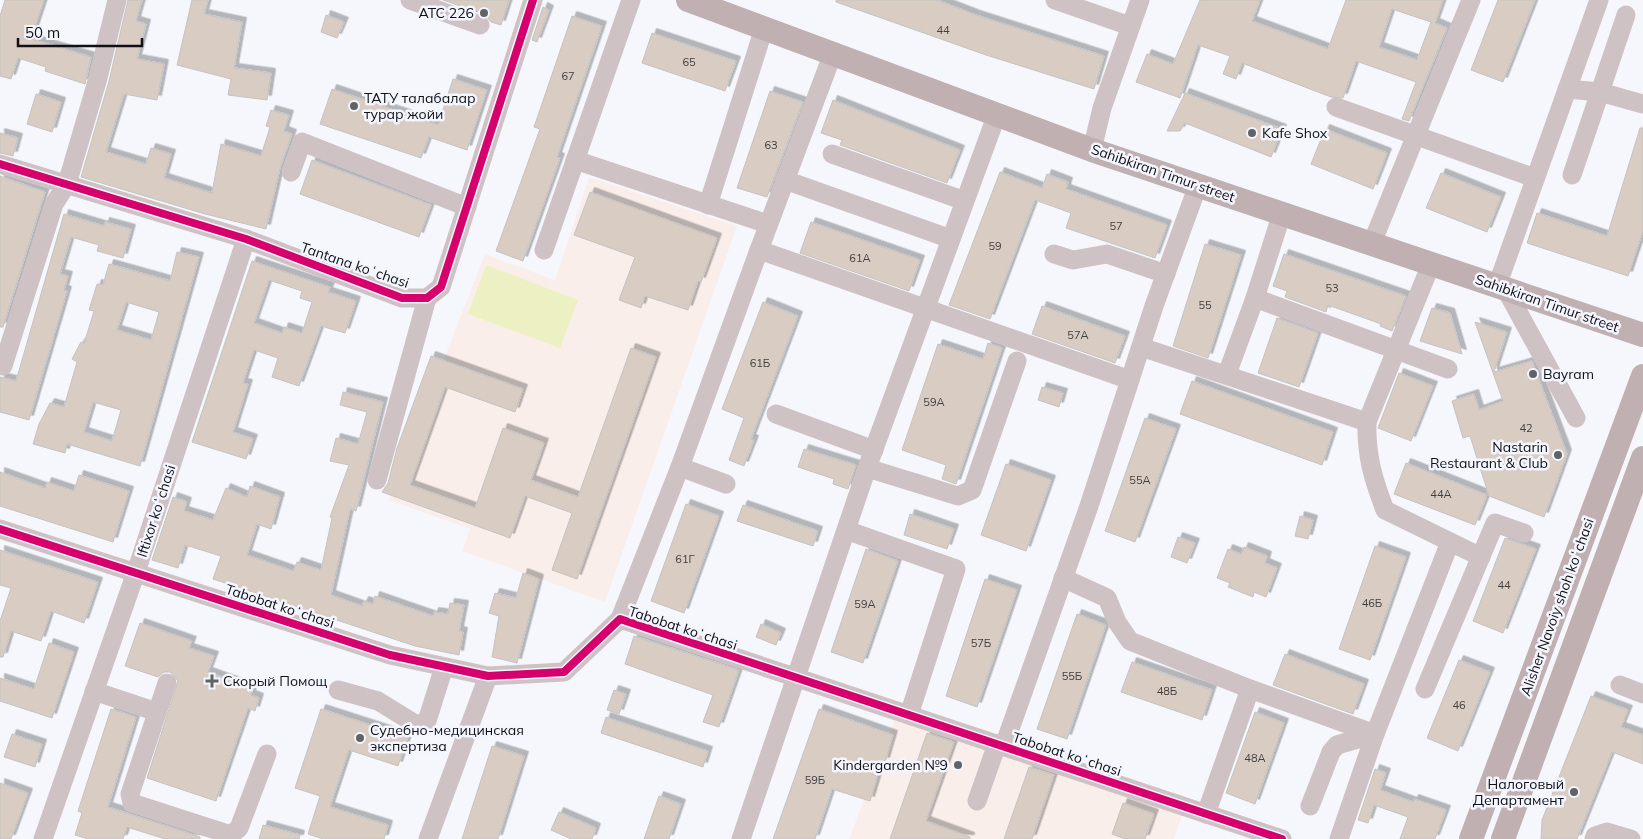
<svg xmlns="http://www.w3.org/2000/svg" width="1643" height="839" font-family="Mulish,sans-serif">
<defs>
<filter id="shadow"><feDropShadow dx="4.5" dy="-4.5" stdDeviation="0" flood-color="#0004"/></filter>
</defs>
<rect width="100%" height="100%" fill="#f6f7fc"/>
<g fill="#faeeea">
<polygon points="589,177 737,226 605,602 462,551 470,529 389,500 485,254 555,280"/>
<polygon points="897,714 1182,816 1174,839 849,839"/>
</g>
<polygon fill="#ecf0c3" points="486,265 578,300 560,348 468,314"/>
<g fill="#d9ccc2" stroke="#c4c3c4" fill-rule="evenodd" filter="url(#shadow)">
<polygon points="5,0 44,0 31,39 91,57 85,84 45,71 46,67 18,58 11,79 0,76 0,16"/>
<polygon points="128,0 142,0 136,21 146,24 137,59 164,64 157,100 124,94 106,152 146,164 151,148 171,154 164,178 212,193 221,144 261,156 270,127 266,126 271,110 289,115 284,131 292,134 280,168 266,229 205,214 81,177 109,81"/>
<polygon points="192,0 208,0 204,14 242,22 234,68 271,73 267,100 228,95 231,79 177,65"/>
<polygon points="443,0 509,0 501,25 491,22 484,14"/>
<polygon points="836,0 937,0 976,15 1104,56 1094,89 986,55 836,2"/>
<path d="M1200 0H1260L1252 21 1328 49 1346 0H1443L1435 23 1447 28 1409 121 1402 119 1416 82 1356 61 1343 98 1331 97 1242 63 1236 79 1223 74 1230 56 1198 45 1180 98 1136 82 1147 54 1173 64ZM1392 9 1431 22 1417 60 1379 47Z"/>
<polygon points="1498,0 1535,0 1503,82 1471,70"/>
<polygon points="543,7 549,10 537,42 532,40"/>
<polygon points="326,15 344,22 337,38 321,32"/>
<polygon points="572,16 602,26 557,157 560,158 523,261 496,251 540,129 534,127"/>
<polygon points="652,33 736,61 725,91 642,63"/>
<polygon points="453,79 487,90 467,150 429,137 421,158 320,124 332,89 438,125"/>
<polygon points="770,91 803,102 767,197 737,188"/>
<polygon points="1185,93 1282,129 1271,157 1185,123 1180,131 1167,131"/>
<polygon points="36,94 61,102 52,132 27,124"/>
<polygon points="833,100 960,150 947,183 840,145 842,140 821,133"/>
<polygon points="1640,128 1643,128 1643,231 1628,276 1527,243 1537,213 1607,236"/>
<polygon points="1325,129 1387,153 1373,189 1311,164"/>
<polygon points="0,133 18,138 13,156 0,153"/>
<polygon points="312,160 431,205 419,237 300,194"/>
<polygon points="1000,172 1042,188 1047,174 1068,182 1066,189 1167,225 1155,258 1066,228 1071,213 1035,200 990,319 949,305"/>
<polygon points="1441,173 1501,197 1487,232 1426,208"/>
<polygon points="0,176 45,192 3,327 0,327"/>
<polygon points="590,192 717,238 701,282 698,281 688,310 645,296 641,308 619,300 635,257 574,235"/>
<polygon points="64,214 104,226 105,222 131,229 123,258 97,251 99,245 71,237 60,274 68,276 64,290 67,291 29,420 0,412 0,377 16,381"/>
<polygon points="811,222 920,260 909,291 800,253"/>
<polygon points="1205,244 1241,255 1208,358 1173,346"/>
<path d="M177 252 199 257 140 466 67 444 65 453 33 444 39 424 50 403 64 407 77 362 72 359 81 342 84 344 94 311 89 310 97 284 103 285 109 264 170 281ZM126 302 159 312 151 340 117 330ZM93 402 121 410 112 441 84 432Z"/>
<polygon points="1284,254 1406,296 1392,331 1380,326 1381,324 1328,305 1326,312 1285,297 1287,291 1273,286"/>
<path d="M252 261 330 287 328 292 356 301 345 333 321 326 299 386 272 377 278 358 254 350 243 383 248 384 233 432 253 439 246 459 192 442ZM269 280 302 291 300 298 312 302 302 333 284 327 282 333 254 323Z"/>
<polygon points="763,302 798,316 751,439 754,440 744,466 729,460 744,418 722,409"/>
<polygon points="1042,306 1125,336 1115,363 1032,334"/>
<polygon points="1432,308 1450,313 1462,354 1420,341"/>
<polygon points="1277,318 1318,333 1299,387 1258,373"/>
<polygon points="1475,322 1507,332 1494,372 1532,361 1567,454 1544,517 1489,496 1470,436 1463,438 1452,401 1474,394 1479,410 1503,401"/>
<polygon points="988,343 1002,348 956,484 942,479 946,465 902,450 938,344 983,359"/>
<polygon points="631,348 656,357 577,579 552,570 572,513 525,496 510,538 382,492 388,483 397,448 431,356 523,389 515,412 445,387 410,485 475,508 503,428 544,443 531,480 578,497"/>
<polygon points="1399,373 1433,386 1411,441 1378,428"/>
<polygon points="1192,381 1333,432 1322,465 1180,414"/>
<polygon points="1042,387 1063,393 1059,407 1038,400"/>
<polygon points="343,392 383,402 356,511 350,509 331,595 362,606 364,601 373,604 375,596 433,616 434,612 448,614 450,603 464,605 459,631 463,632 459,655 415,646 213,579 221,556 185,545 178,568 152,560 173,497 187,502 184,511 213,520 226,488 247,497 250,486 280,497 271,529 257,524 247,555 293,571 297,562 321,570 332,518 330,517 349,465 330,461 336,438 358,444 367,412 340,405"/>
<polygon points="1145,418 1176,429 1135,542 1105,531"/>
<polygon points="804,449 856,465 848,489 833,484 834,479 798,467"/>
<polygon points="1406,463 1487,495 1475,525 1394,494"/>
<polygon points="1006,464 1051,480 1026,551 981,535"/>
<polygon points="0,472 45,488 47,482 74,491 79,475 129,491 113,542 0,506"/>
<polygon points="686,504 719,516 684,613 651,601"/>
<polygon points="743,505 818,531 813,546 737,521"/>
<polygon points="910,514 954,529 947,549 904,535"/>
<polygon points="1300,516 1313,520 1308,539 1295,536"/>
<polygon points="1178,537 1195,543 1187,563 1171,557"/>
<polygon points="1505,538 1536,549 1503,633 1473,621"/>
<polygon points="1375,546 1406,557 1370,660 1339,649"/>
<polygon points="1244,547 1267,556 1265,563 1277,568 1266,597 1254,592 1253,597 1228,587 1230,583 1217,578 1228,549 1241,554"/>
<polygon points="866,549 898,561 863,663 831,652"/>
<polygon points="0,550 98,582 84,623 51,611 41,641 11,631 3,657 0,657 0,621 11,588 0,585"/>
<polygon points="523,573 539,579 517,663 492,657 499,616 489,613 495,593 516,598"/>
<polygon points="985,579 1017,590 977,707 946,696"/>
<polygon points="1077,614 1106,625 1067,739 1037,729"/>
<polygon points="140,623 192,641 189,648 214,656 208,672 253,688 251,695 259,698 255,711 248,708 216,801 147,778 178,681 170,672 164,672 158,677 125,666"/>
<polygon points="761,624 781,633 776,645 756,637"/>
<polygon points="634,636 739,670 719,727 703,722 713,695 625,664"/>
<polygon points="49,643 74,652 52,718 0,701 0,678 34,689"/>
<polygon points="1285,654 1364,684 1353,714 1273,685"/>
<polygon points="1459,660 1490,672 1458,751 1427,738"/>
<polygon points="1132,662 1212,690 1202,720 1121,692"/>
<polygon points="614,690 626,694 619,714 607,710"/>
<polygon points="1591,696 1628,710 1621,727 1643,735 1643,764 1612,752 1577,839 1541,839 1542,820"/>
<polygon points="111,709 136,717 108,807 200,837 200,839 165,839 127,827 123,839 88,839 75,835 82,813 78,811"/>
<polygon points="321,709 408,737 398,766 349,750 330,807 388,825 384,839 323,839 308,834 320,796 295,788"/>
<polygon points="819,709 893,735 885,762 882,761 870,801 832,789 815,839 773,839"/>
<polygon points="1255,712 1284,723 1255,804 1226,793"/>
<polygon points="606,717 708,751 703,767 601,733"/>
<polygon points="927,733 954,742 926,821 970,837 970,839 890,839"/>
<polygon points="12,734 42,744 35,767 4,757"/>
<polygon points="492,746 524,756 498,839 462,839"/>
<polygon points="1029,767 1054,775 1032,839 1004,839"/>
<polygon points="1375,769 1386,773 1380,790 1413,802 1414,799 1446,810 1435,839 1400,839 1408,817 1374,805 1368,823 1358,820"/>
<polygon points="0,783 28,793 11,839 0,839"/>
<polygon points="659,796 681,804 669,839 644,839"/>
<polygon points="1123,803 1154,814 1145,839 1125,839 1112,834"/>
<polygon points="559,812 596,828 592,839 571,839 551,830"/>
<polygon points="263,825 300,835 299,839 259,839"/>
</g>
<g fill="none" stroke-linecap="round" stroke-linejoin="round">
<g stroke="#cfc2c4" stroke-width="19">
<polyline points="410,0 480,25"/>
<polyline points="1055,0 1130,26"/>
<polyline points="833,53 759,250 1130,380"/>
<polyline points="1567,89 1600,92 1643,104"/>
<polyline points="1336,107 1535,178"/>
<polyline points="1092,150 1102,108 1140,0"/>
<polyline points="832,154 965,201"/>
<polyline points="575,160 768,224"/>
<polyline points="0,164 246,239 402,298 427,298 441,287 533,0"/>
<polyline points="291,172 302,142 467,207"/>
<polyline points="1572,175 1626,15"/>
<polyline points="785,180 951,239"/>
<polyline points="708,205 764,28"/>
<polyline points="1372,243 1471,0"/>
<polyline points="544,250 631,0"/>
<polyline points="1054,254 1073,260 1107,254 1166,274"/>
<path d="M1431 264 1367 422C1366 455 1373 479 1385 510L1481 557"/>
<polyline points="1497,286 1599,0"/>
<polyline points="1505,288 1576,418"/>
<polyline points="1255,298 1448,369"/>
<polyline points="1141,347 1367,422"/>
<polyline points="3,366 54,204 67,184 98,78 117,0"/>
<polyline points="1227,374 1255,298 1282,213"/>
<polyline points="776,414 874,450"/>
<polyline points="867,468 958,496 972,490 1017,361"/>
<polyline points="377,480 427,298"/>
<polyline points="726,484 680,467 759,250"/>
<polyline points="0,529 390,655 488,676 564,672 620,619 680,467"/>
<polyline points="846,530 956,569 909,715"/>
<polyline points="1063,578 1107,598 1117,622 1130,641 1250,689 1375,734 1339,839"/>
<polyline points="620,619 1282,839"/>
<polyline points="167,683 130,794 132,803 231,835 239,828 267,754"/>
<polyline points="1620,685 1643,694"/>
<polyline points="1425,689 1495,523 1524,533"/>
<polyline points="338,690 378,701 417,725 427,721 444,667"/>
<polyline points="94,691 157,712"/>
<polyline points="1004,746 1089,506 1154,306 1198,185"/>
<polyline points="977,801 997,744"/>
<polyline points="1310,806 1331,752 1337,745 1375,734 1450,542"/>
<polyline points="1206,814 1250,689"/>
<polyline points="43,839 136,572 246,239"/>
<polyline points="428,839 488,676"/>
<polyline points="741,839 867,468 997,114"/>
<polyline points="1594,839 1595,836 1607,832 1631,839"/>
</g>
<g stroke="#c0b0b2" stroke-width="24">
<polyline points="688,0 1092,150 1643,335"/>
<polyline points="1471,839 1643,376"/>
<polyline points="1503,839 1643,458"/>
</g>
<defs>
<g id="cycleway">
<polyline points="0,164 246,239 402,298 427,298 441,287 533,0"/>
<polyline points="0,529 390,655 488,676 564,672 620,619 1282,839"/>
</g>
</defs>
<use href="#cycleway" stroke="#f3f5ff" stroke-width="11"/>
<use href="#cycleway" stroke="#d6006c" stroke-width="8"/>
</g>
<g fill="#616266" stroke="#f3f5ff" stroke-width="2">
<circle cx="484" cy="13" r="5"/>
<circle cx="354" cy="106" r="5"/>
<circle cx="1252" cy="133" r="5"/>
<circle cx="1533" cy="374" r="5"/>
<circle cx="1558" cy="455" r="5"/>
<path d="M209.5 673.5h5v5h5v5h-5v5h-5v-5h-5v-5h5z"/>
<circle cx="360" cy="738" r="5"/>
<circle cx="958" cy="765" r="5"/>
<circle cx="1574" cy="792" r="5"/>
</g>
<g text-anchor="middle" dominant-baseline="central" stroke-width="5" stroke-linejoin="round" paint-order="stroke">
<g font-size="11" fill="#434040">
<text x="943" y="30">44</text>
<text x="689" y="62">65</text>
<text x="568" y="76">67</text>
<text x="771" y="145">63</text>
<text x="1116" y="226">57</text>
<text x="995" y="246">59</text>
<text x="860" y="258">61А</text>
<text x="1332" y="288">53</text>
<text x="1205" y="305">55</text>
<text x="1078" y="335">57А</text>
<text x="760" y="363">61Б</text>
<text x="934" y="402">59А</text>
<text x="1526" y="428">42</text>
<text x="1140" y="480">55А</text>
<text x="1441" y="494">44А</text>
<text x="685" y="559">61Г</text>
<text x="1504" y="585">44</text>
<text x="1372" y="603">46Б</text>
<text x="865" y="604">59А</text>
<text x="981" y="643">57Б</text>
<text x="1072" y="676">55Б</text>
<text x="1167" y="691">48Б</text>
<text x="1459" y="705">46</text>
<text x="1255" y="758">48А</text>
<text x="815" y="780">59Б</text>
</g>
<g font-size="14" fill="#111115" stroke="#f3f5ff" text-anchor="start">
<text x="474" y="13" text-anchor="end">АТС 226</text>
<text x="364" y="98">ТАТУ талабалар<tspan x="364" dy="16">турар жойи</tspan></text>
<text x="1262" y="133">Kafe Shox</text>
<text x="1543" y="374">Bayram</text>
<text x="1548" y="447" text-anchor="end">Nastarin<tspan x="1548" dy="16">Restaurant &amp; Club</tspan></text>
<text x="223" y="681">Скорый Помощ</text>
<text x="370" y="730">Судебно-медицинская<tspan x="370" dy="16">экспертиза</tspan></text>
<text x="948" y="765" text-anchor="end">Kindergarden №9</text>
<text x="1564" y="784" text-anchor="end">Налоговый<tspan x="1564" dy="16">Департамент</tspan></text>
</g>
<g font-size="14" fill="#111115" stroke="#f3f5ff">
<text transform="translate(1163 173) rotate(19)">Sahibkiran Timur street</text>
<text transform="translate(355 265) rotate(19)">Tantana koʻchasi</text>
<text transform="translate(1547 303) rotate(19)">Sahibkiran Timur street</text>
<text transform="translate(156 511) rotate(-72)">Iftixor koʻchasi</text>
<text transform="translate(280 606) rotate(18)">Tabobat koʻchasi</text>
<text transform="translate(1557 607) rotate(-70)">Alisher Navoiy shoh koʻchasi</text>
<text transform="translate(683 628) rotate(18)">Tabobat koʻchasi</text>
<text transform="translate(1067 754) rotate(18)">Tabobat koʻchasi</text>
</g>
</g>
<path d="M18 38v8h124v-8" fill="none" stroke="#111115" stroke-width="2.5"/>
<text x="25" y="38" font-size="15" fill="#111115" stroke="#f3f5ff" stroke-width="4" paint-order="stroke">50 m</text>
</svg>
